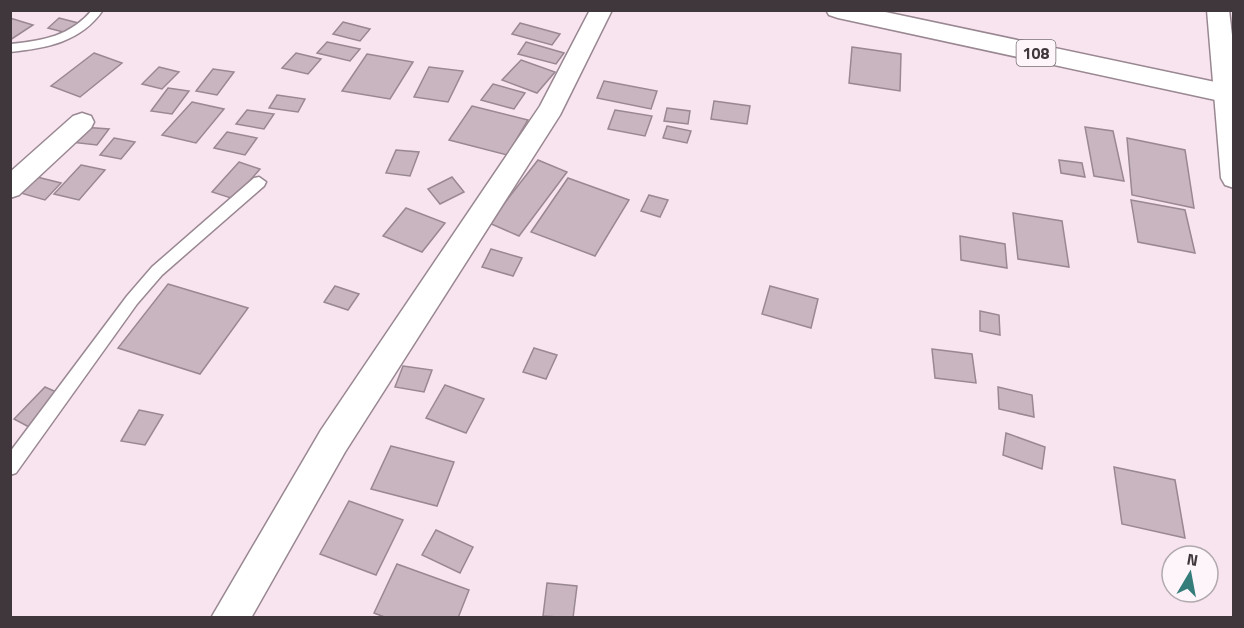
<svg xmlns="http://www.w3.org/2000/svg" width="1244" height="628" font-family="'Titillium Web',sans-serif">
<rect width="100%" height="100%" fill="#f7e4ef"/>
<g fill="#c8b5bf" stroke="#998791" stroke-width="1.5">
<polygon points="10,18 33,25 10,40"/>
<polygon points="59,18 82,24 71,34 48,28"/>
<polygon points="343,22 370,29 360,41 333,34"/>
<polygon points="520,23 560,34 552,45 512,34"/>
<polygon points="327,42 360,49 350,61 317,53"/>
<polygon points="526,42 564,53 556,64 518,54"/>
<polygon points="852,47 901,54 900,91 849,83"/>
<polygon points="94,53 122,63 80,97 51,86"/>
<polygon points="296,53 321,59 308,74 282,68"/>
<polygon points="367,54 413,62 390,99 342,91"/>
<polygon points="521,60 555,72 537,93 502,80"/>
<polygon points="159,67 179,72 162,89 142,84"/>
<polygon points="429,67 463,71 448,102 414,97"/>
<polygon points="213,69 234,72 217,95 196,91"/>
<polygon points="604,81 657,91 651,109 597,98"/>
<polygon points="493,84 525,93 514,109 481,100"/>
<polygon points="168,88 189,91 172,114 151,111"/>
<polygon points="277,95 305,99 298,112 269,108"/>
<polygon points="714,101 750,106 747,124 711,119"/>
<polygon points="192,102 224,109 196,143 162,135"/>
<polygon points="472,106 528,120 507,155 449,140"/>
<polygon points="667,108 690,111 688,124 664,121"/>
<polygon points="247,110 274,114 264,129 236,124"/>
<polygon points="615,110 652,116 645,136 608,129"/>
<polygon points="667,126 691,131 687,143 663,138"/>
<polygon points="82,127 109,129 97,145 70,142"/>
<polygon points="1085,127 1113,131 1124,181 1094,176"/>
<polygon points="227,132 257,138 245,155 214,148"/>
<polygon points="114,138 135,142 121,159 100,155"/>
<polygon points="1127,138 1185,150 1194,208 1132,195"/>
<polygon points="396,150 419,152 410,176 386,173"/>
<polygon points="538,160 567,172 519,236 489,223"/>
<polygon points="1059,160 1082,163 1085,177 1061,173"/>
<polygon points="239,162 260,169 234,199 212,192"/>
<polygon points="81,165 105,170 79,200 54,194"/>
<polygon points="33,176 61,183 45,200 17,192"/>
<polygon points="452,177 464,192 440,204 428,189"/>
<polygon points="568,178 629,200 595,256 531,232"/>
<polygon points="649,195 668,200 660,217 641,211"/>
<polygon points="1131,200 1185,210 1195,253 1138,242"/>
<polygon points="406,208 445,223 422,252 383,236"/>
<polygon points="1013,213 1062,221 1069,267 1018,259"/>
<polygon points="960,236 1005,244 1007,268 961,260"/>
<polygon points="491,249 522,258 513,276 482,267"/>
<polygon points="168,284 248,308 200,374 118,348"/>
<polygon points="335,286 359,294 348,310 324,302"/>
<polygon points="770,286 818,299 811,328 762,314"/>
<polygon points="980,311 999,315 1000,335 980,331"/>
<polygon points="534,348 557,355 546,379 523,372"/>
<polygon points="932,349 972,354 976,383 935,378"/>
<polygon points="403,366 432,370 424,392 395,387"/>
<polygon points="445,385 484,399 466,433 426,418"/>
<polygon points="45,387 61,394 31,428 14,419"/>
<polygon points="998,387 1032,395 1034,417 999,409"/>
<polygon points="139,410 163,415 145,445 121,441"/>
<polygon points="1006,433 1045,447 1042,469 1003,455"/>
<polygon points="391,446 454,462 437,506 371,489"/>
<polygon points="1114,467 1175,480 1185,538 1122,524"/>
<polygon points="349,501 403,520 376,575 320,554"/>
<polygon points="436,530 473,547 460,573 422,555"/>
<polygon points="397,564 469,590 458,618 387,618 374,613"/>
<polygon points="547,583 577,586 573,618 543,616"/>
</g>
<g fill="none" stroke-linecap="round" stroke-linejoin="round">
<defs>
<g id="lane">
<path d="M92 10H103C81 42 47 48 10 52V44C42 41 71 36 92 10Z"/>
<polygon points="259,177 266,182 264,186 162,275 137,304 16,473 10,475 10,452 127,296 152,267 254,178"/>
</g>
<g id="street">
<polygon points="590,10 612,10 560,115 345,452 251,618 211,618 321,430 540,106"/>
<polygon points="1207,10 1229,10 1234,52 1234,188 1225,185 1221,178"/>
<polygon points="82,113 91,116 94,122 91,128 19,195 10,198 10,172 73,116"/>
</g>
<polygon id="primary" points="826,10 876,10 1234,86 1234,104 838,18 829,15"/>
</defs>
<use href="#lane" stroke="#998791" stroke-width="3"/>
<use href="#street" stroke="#998791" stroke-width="3"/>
<use href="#primary" stroke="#998791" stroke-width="3"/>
<use href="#lane" fill="#fff" fill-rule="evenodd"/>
<use href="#street" fill="#fff" fill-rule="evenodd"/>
<use href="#primary" fill="#fff" fill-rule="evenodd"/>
</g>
<g text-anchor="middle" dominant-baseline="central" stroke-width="4.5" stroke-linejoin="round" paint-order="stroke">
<rect fill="#fdf5f9" stroke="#787075" stroke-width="1.5" x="1016.5" y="40" width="39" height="26" rx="4.5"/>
<g font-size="16" font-weight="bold" fill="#3f373c">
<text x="1036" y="53">108</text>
</g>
</g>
<rect width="1244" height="628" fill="none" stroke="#3f373c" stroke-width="24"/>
<g transform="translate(1190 574) rotate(10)"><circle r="28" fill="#fdf5f9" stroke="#b1a9ad" stroke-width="1.5"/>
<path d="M0-4.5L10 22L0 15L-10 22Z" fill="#347d7b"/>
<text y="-9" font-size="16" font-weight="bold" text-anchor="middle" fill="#3f373c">N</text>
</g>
</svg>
